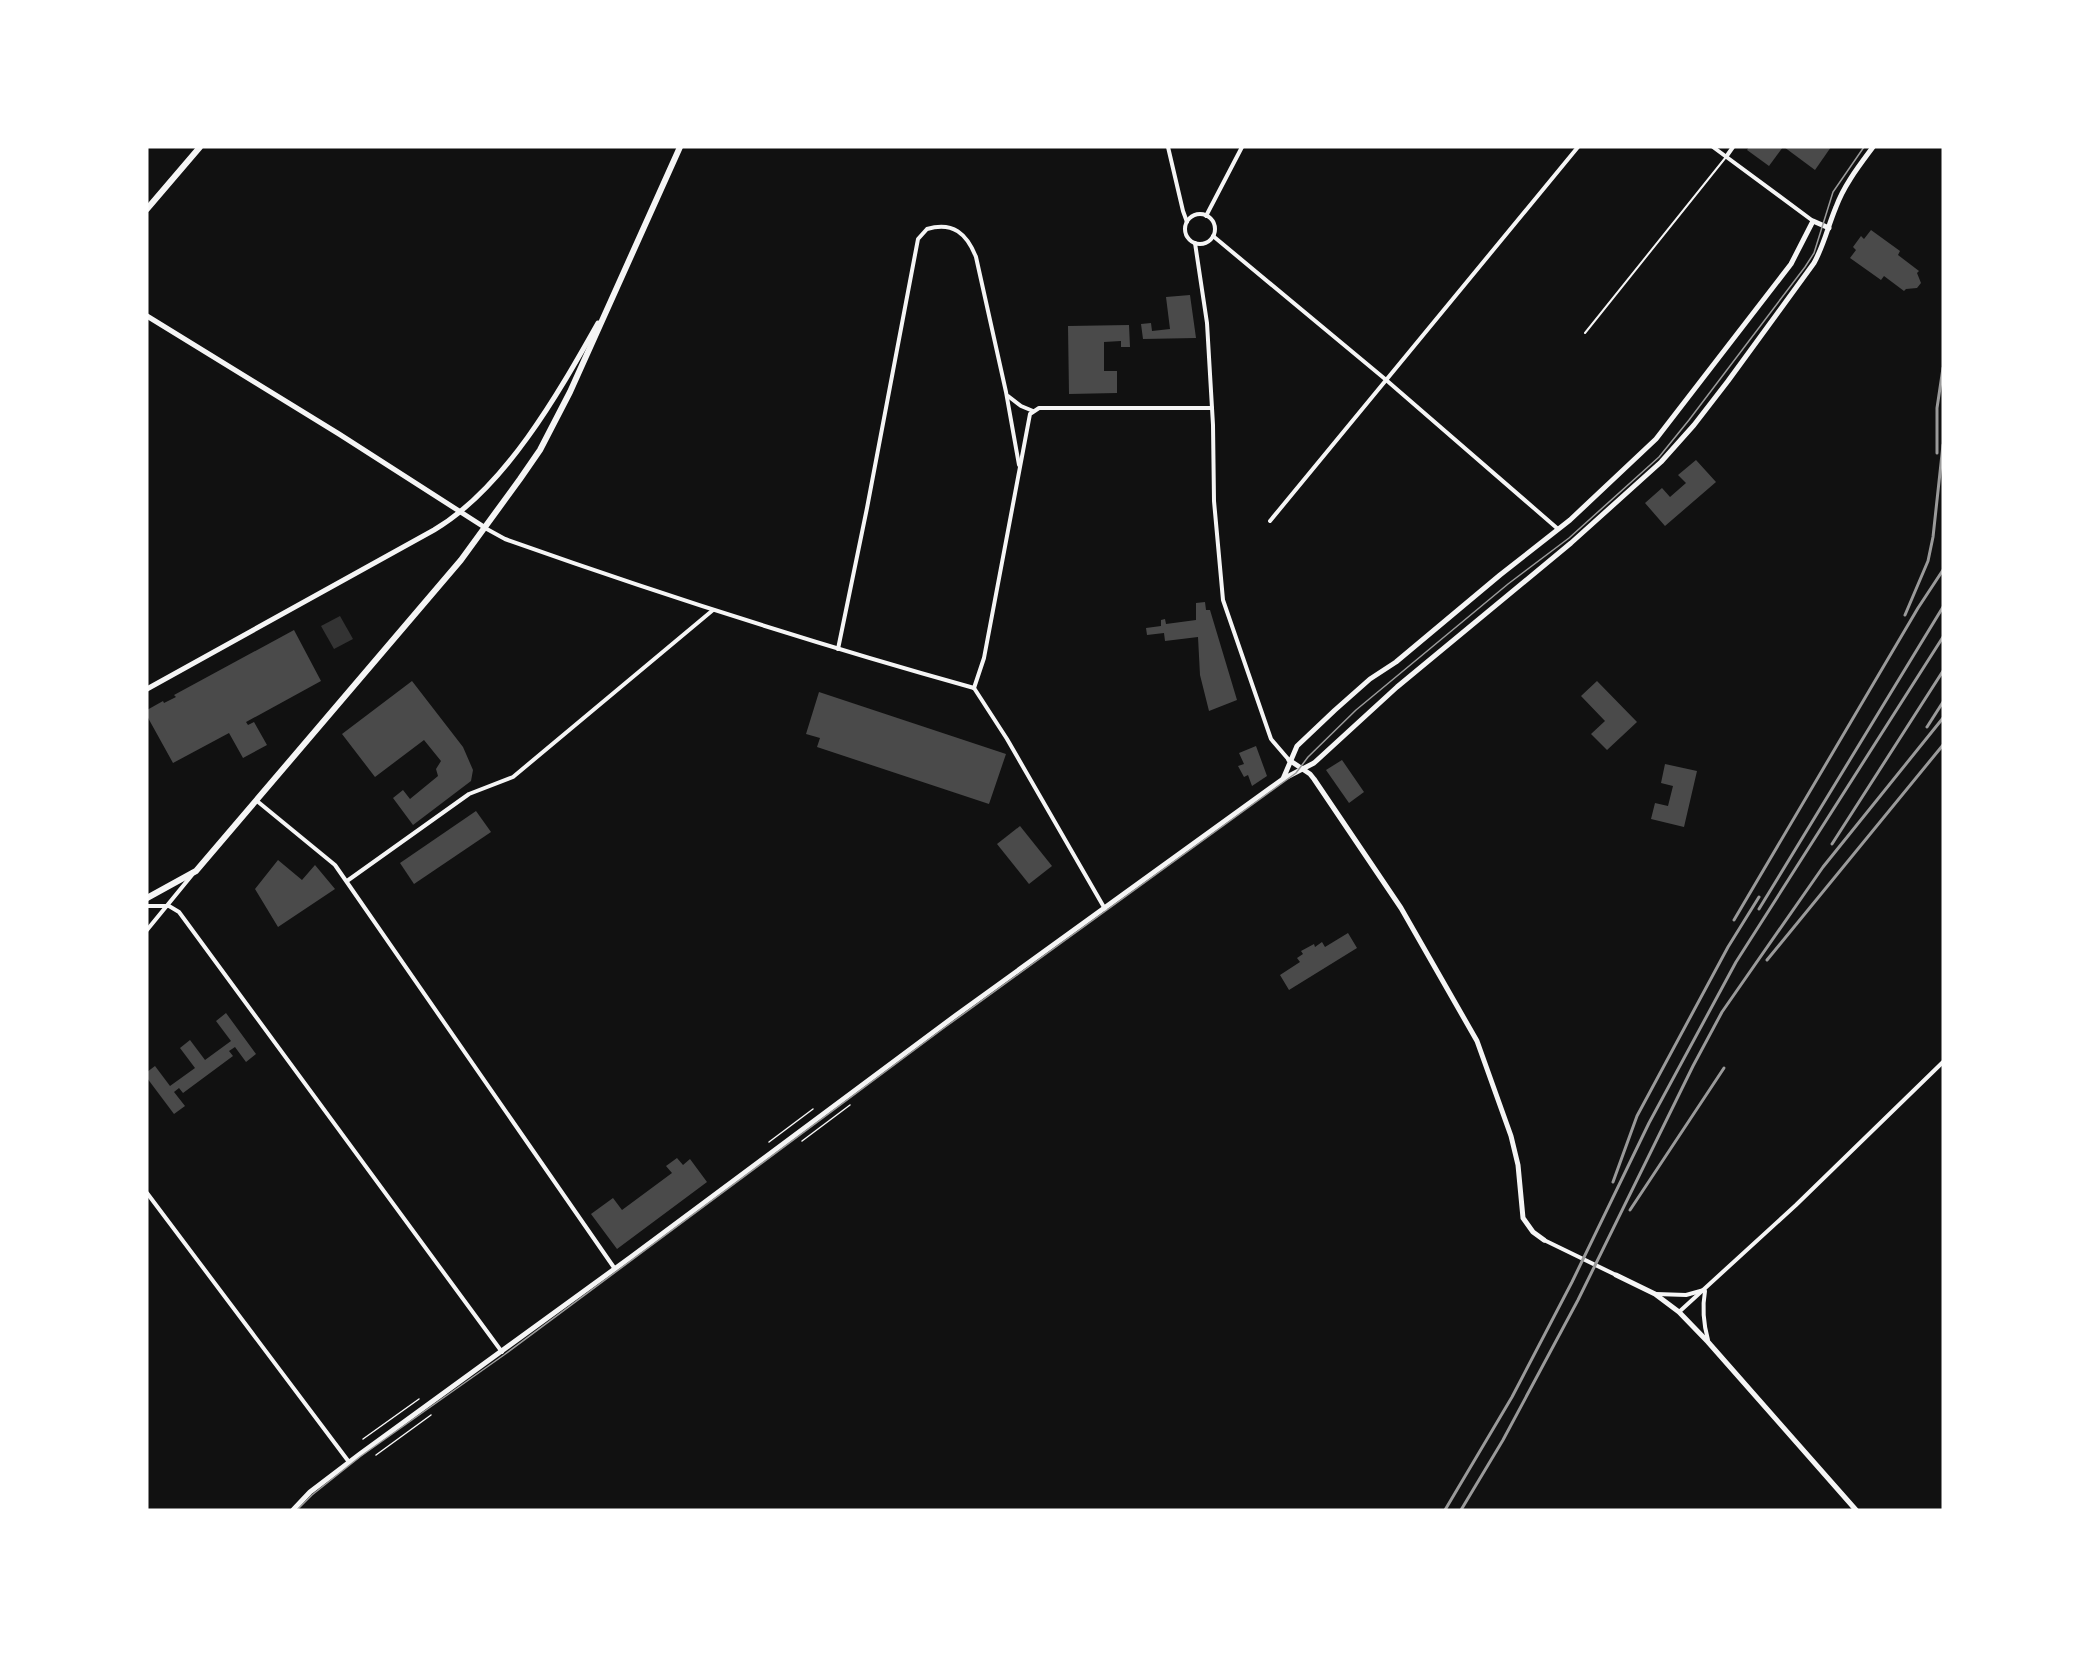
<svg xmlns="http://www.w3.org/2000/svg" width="2090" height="1657" font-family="'Alegreya Sans',sans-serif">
<rect width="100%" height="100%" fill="#111"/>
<polygon fill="#333" points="340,616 353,639 334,649 321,626"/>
<g fill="#4a4a4a">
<polygon points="1749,147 1783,147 1769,166 1747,150"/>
<polygon points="1784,147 1831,147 1815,170"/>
<polygon points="1871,230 1900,251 1898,255 1919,271 1917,273 1921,283 1917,288 1906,289 1904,291 1884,276 1881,280 1850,258 1856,250 1853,247 1861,236 1864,239"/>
<polygon points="1190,295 1196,338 1143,339 1141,324 1151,323 1152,331 1170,329 1166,297"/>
<polygon points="1129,325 1130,347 1121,347 1121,341 1104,342 1104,371 1117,371 1117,393 1069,394 1068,326"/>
<polygon points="1696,460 1716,482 1665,526 1645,503 1662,488 1670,497 1686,483 1678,475"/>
<polygon points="1205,602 1206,610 1210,610 1237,700 1209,711 1200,675 1198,637 1165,641 1164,633 1147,635 1146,628 1161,626 1161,620 1165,619 1166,624 1196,620 1196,603"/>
<polygon points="294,630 321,681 246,722 248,725 254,722 267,745 243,758 229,733 173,763 147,716 147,710 163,701 164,703 176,697 174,695"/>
<polygon points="412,681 463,747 473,770 471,781 413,825 393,798 403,790 410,799 438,776 436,769 441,761 424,740 375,777 342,734"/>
<polygon points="1597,681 1637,722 1607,750 1591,734 1605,721 1581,696"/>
<polygon points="819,692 1006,754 989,804 817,747 820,738 806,734"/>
<polygon points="1256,746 1267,776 1252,786 1248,775 1244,777 1238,766 1244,764 1239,753"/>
<polygon points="1342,760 1364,792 1349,803 1326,770"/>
<polygon points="1665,764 1697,771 1684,827 1651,819 1655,803 1668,806 1673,786 1661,783"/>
<polygon points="476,811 491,832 414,884 400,863"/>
<polygon points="1020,826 1052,866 1029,884 997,844"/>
<polygon points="278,860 302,880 315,865 335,889 278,927 255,889"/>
<polygon points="1348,933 1357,948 1289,990 1280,975 1300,962 1297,958 1303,954 1301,951 1314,944 1315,947 1322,942 1325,947"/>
<polygon points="226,1013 256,1054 246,1062 235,1047 229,1051 233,1056 183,1093 179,1088 174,1092 185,1106 174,1114 147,1078 147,1072 155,1066 170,1086 195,1068 180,1048 190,1040 205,1060 231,1041 216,1021"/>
<polygon points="677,1158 683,1165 690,1159 707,1182 617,1249 591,1214 613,1198 622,1210 672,1173 666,1166"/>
</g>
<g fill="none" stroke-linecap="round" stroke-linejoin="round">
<g stroke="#f5f5f5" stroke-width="1.5">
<polyline points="802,1141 850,1105"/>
<polyline points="769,1142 813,1109"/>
<polyline points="363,1439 419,1399"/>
<polyline points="376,1455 431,1415"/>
</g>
<polyline stroke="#f5f5f5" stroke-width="2" points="1585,333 1726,157"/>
<g stroke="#f5f5f5" stroke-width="4">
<polyline points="1168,147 1183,211 1187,222"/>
<polyline points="1713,147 1813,221"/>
<polyline points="1726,157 1733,147"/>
<circle cx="1200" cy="229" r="15"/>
<polyline points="1206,216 1242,147"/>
<polyline points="1213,236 1385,379 1558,529"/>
<polyline points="1195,243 1207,323 1213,425 1214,501 1223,600 1271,739 1289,760"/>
<polyline points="1008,396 1021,406 1033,411"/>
<polyline points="1270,521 1578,147"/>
<path d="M485 528 505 539C660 594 816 644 974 688"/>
<path d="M838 649 867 508 918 239 927 229C953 221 967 234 976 257L1006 392 1019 465"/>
<polyline points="974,688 984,658 1030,414 1039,408 1212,408"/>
<polyline points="974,688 1007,739 1105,909"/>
<polyline points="257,801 335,865 615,1269"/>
<polyline points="347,881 469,794 513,777 713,610"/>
<polyline points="147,906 169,906 179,912 502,1352"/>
<polyline points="147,930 192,875"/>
<polyline points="147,1193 349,1462"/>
<polyline points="1544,1240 1616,1275"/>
<path d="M1705 1291C1702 1308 1703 1322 1708 1340"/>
<polyline points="1656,1294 1686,1295 1704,1290"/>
<polyline points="1679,1312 1796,1205 1943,1062"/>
</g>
<g stroke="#f5f5f5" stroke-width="5">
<polyline points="147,316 339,434 484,527"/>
<path d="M147 689 434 530C505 488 558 394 598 323"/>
<polyline points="1289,760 1310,774 1314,779 1401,908 1477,1041 1511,1136 1518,1165 1523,1218 1533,1232 1544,1240"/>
<polyline points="1616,1275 1655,1294 1679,1312 1708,1342 1856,1510"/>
</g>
<g stroke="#f5f5f5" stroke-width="5">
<polyline points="1283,779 1297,746 1335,710 1370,679 1396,662 1500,575 1570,520 1656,439 1791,264 1813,221 1829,228"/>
<path d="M293 1510 310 1492 360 1454 631 1257 955 1016 1283 779 1314 763 1397 687 1571 543 1661 462 1694 425 1728 381 1814 263C1824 245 1828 226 1836 207 1844 185 1859 166 1873 147"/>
</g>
<g stroke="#f5f5f5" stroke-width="6">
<polyline points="147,209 200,147"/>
<polyline points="147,898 196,871 461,560 520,479 540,450 570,392 680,147"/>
</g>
<polyline stroke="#9a9a9a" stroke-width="1.5" points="297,1510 312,1495 361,1456 504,1355 944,1028 1296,773 1308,757 1356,710 1508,584 1569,538 1659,457 1689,420 1805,267 1814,253 1833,192 1864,147"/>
<g stroke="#9a9a9a" stroke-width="3">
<polyline points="1937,453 1937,408 1943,368"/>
<polyline points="1905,615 1928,561 1933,537 1943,445"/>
<polyline points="1927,727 1943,702"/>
<polyline points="1832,844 1943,671"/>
<polyline points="1759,909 1943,607"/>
<polyline points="1734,920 1918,608 1943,570"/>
<polyline points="1767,960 1943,745"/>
<polyline points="1613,1182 1637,1116 1728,947 1759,897"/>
<polyline points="1630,1210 1724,1068"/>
<polyline points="1445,1510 1512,1397 1572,1282 1649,1123 1736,962 1943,637"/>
<polyline points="1461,1510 1503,1440 1578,1300 1693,1066 1722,1012 1823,867 1943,718"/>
</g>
</g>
<rect width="2090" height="1657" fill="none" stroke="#ffffff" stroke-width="297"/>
</svg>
